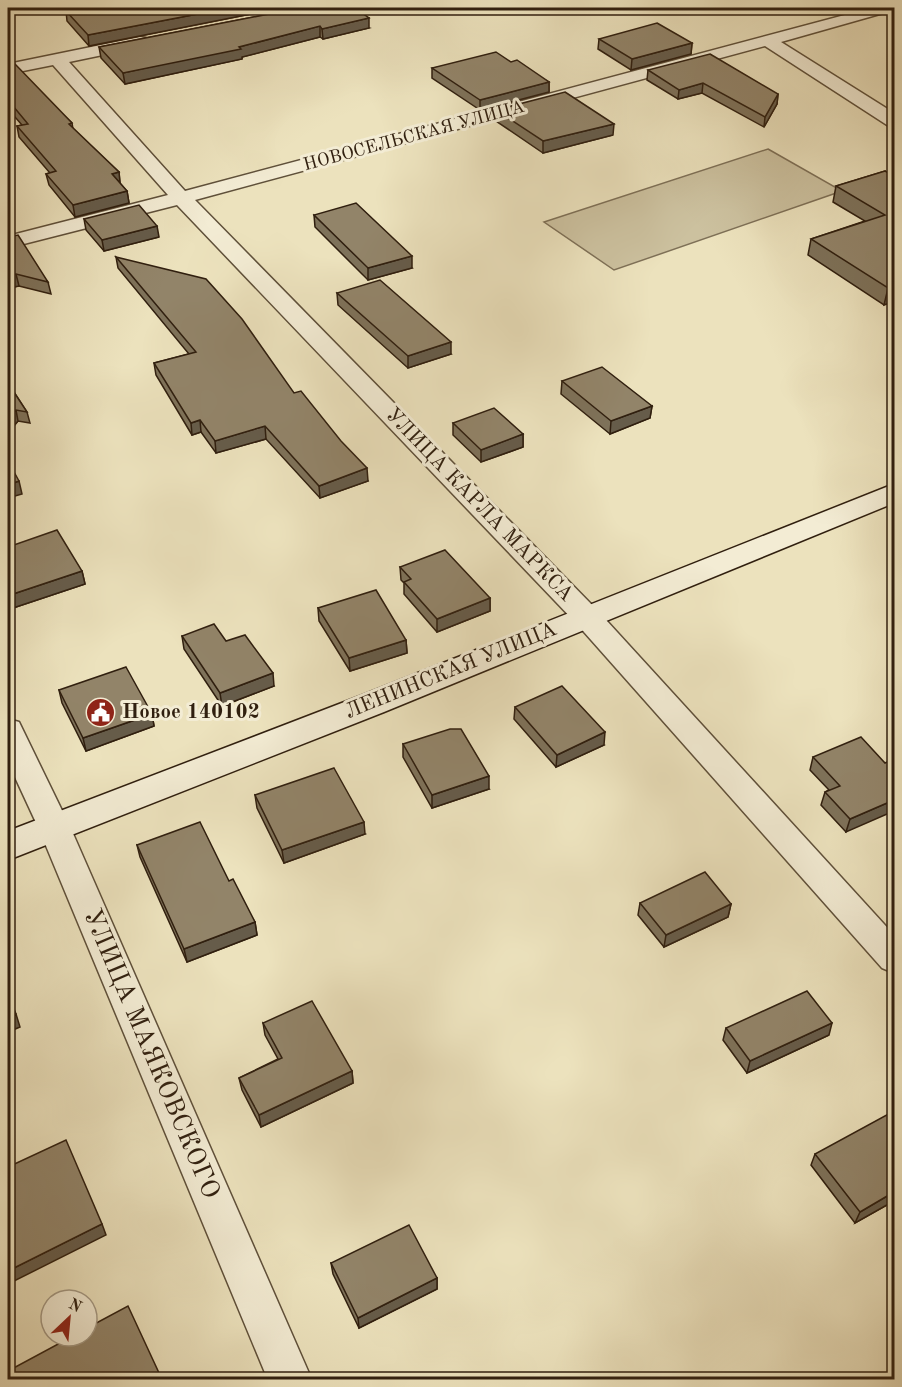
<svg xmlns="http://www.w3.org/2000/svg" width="902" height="1387" font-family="'Old Standard TT',serif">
<rect width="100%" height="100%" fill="#ece2bd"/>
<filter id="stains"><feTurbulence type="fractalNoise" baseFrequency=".00333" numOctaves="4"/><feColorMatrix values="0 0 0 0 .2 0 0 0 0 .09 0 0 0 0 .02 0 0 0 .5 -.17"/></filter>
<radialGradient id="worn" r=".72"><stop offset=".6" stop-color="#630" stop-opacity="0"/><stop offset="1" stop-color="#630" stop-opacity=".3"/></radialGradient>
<polygon fill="#ccc19f" stroke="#7e7057" stroke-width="1.5" points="768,149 842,191 614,270 544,222"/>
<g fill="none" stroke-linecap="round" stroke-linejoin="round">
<defs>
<g id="street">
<polygon points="871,8 894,8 894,10 781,42 894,113 894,126 887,125 765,46 195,200 596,609 894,935 894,973 882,968 576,623 177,205 8,248 8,236 168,195 53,65 8,74 8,64 140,37 146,38 149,42 146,46 69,62 185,191"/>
<polygon points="8,719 19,722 71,829 312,1380 268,1380 39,829 8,762"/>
</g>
<polygon id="secondary" points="894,484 894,503 384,712 8,860 8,831 360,696"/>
</defs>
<use href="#street" stroke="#5f503a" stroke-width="3"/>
<use href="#secondary" stroke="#301f0f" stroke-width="3"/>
<use href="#street" fill="#f3ecd4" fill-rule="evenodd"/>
<use href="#secondary" fill="#f3ecd4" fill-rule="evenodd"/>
</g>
<g fill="#7e725a" stroke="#301f0f" stroke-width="1.5">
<polygon points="88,8 281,8 89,46 67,21 66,11"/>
<polygon points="300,8 369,28 323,39 320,37 242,57 242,59 125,84 101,58 99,47"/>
<polygon points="736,8 774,8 748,14"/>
<polygon points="599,39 692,43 691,54 631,70 598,49"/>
<polygon points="511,62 549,82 549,92 480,110 432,78 432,68"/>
<polygon points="8,65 72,123 73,129 119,172 120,183 127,191 129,203 75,217 49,185 46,174 50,173 19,137 17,126 22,125 8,109"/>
<polygon points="648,70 778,94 777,104 764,127 702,93 678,99 647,80"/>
<polygon points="496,110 613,135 543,153 496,121"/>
<polygon points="885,171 894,301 884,305 808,255 811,239 865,221 833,202 836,186"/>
<polygon points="314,215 412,268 368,280 315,227"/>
<polygon points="84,219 159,237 104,251 86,230"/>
<polygon points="8,237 48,282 51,294 19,286 9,288 8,285"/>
<polygon points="116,257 294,393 368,481 320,498 266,439 216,453 201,432 192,435 156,375 154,363 189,354 118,268"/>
<polygon points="337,293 451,354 408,368 338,305"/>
<polygon points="562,381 652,406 650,418 610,434 561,394"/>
<polygon points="8,383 27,412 30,423 18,421 8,433"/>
<polygon points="453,423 523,434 523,447 481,462 453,435"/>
<polygon points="8,547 82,571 85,584 13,608 8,597"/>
<polygon points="400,567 490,598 490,611 437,632 404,594 404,583 401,580"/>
<polygon points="318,608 406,640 407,653 350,671 319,621"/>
<polygon points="182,636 226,641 274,686 222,706 184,649"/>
<polygon points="59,690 152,714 154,726 86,751 62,703"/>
<polygon points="515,707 604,745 556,767 514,719"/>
<polygon points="403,744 489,789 432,808 403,757"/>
<polygon points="813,757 885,763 846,832 821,805 825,792 829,790 810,770"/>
<polygon points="255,795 365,834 284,863 257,808"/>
<polygon points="137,845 229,881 255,922 257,935 187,962 140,857"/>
<polygon points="640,903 731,904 728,917 664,947 638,915"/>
<polygon points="263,1023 352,1071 353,1083 261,1127 242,1090 239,1078 278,1059 265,1035"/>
<polygon points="726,1028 829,1035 747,1073 723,1040"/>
<polygon points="815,1154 894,1201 855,1223 811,1165"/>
<polygon points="331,1263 437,1278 437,1289 359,1328 333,1274"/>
</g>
<g fill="#665c4a" stroke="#301f0f" stroke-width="1.5">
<polygon points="229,8 281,8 89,46 88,35"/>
<polygon points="465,8 477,8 465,10"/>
<polygon points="749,8 774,8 748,14"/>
<polygon points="369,18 369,28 323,39 322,29"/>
<polygon points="320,26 320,37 242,57 242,59 125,84 123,73 239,47"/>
<polygon points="692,43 691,54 631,70 632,59"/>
<polygon points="549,82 549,92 480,110 480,100"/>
<polygon points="703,83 702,93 678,99 679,90"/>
<polygon points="778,94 777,104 764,127 765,117"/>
<polygon points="614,124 613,135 543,153 543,141"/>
<polygon points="119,172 120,183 112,174"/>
<polygon points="127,191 129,203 75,217 73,205"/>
<polygon points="9,221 12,233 8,235 8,222"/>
<polygon points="157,226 159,237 104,251 102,240"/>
<polygon points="412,256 412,268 368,280 368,268"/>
<polygon points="16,274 19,286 9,288 8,276"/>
<polygon points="894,286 894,301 884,305 888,288"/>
<polygon points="451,342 451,354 408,368 408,356"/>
<polygon points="652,406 650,418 610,434 611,421"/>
<polygon points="16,410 18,421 8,433 8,419"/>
<polygon points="200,420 201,432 192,435 191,423"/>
<polygon points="265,426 266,439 216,453 215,441"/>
<polygon points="523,434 523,447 481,462 481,450"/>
<polygon points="367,468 368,481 320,498 319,486"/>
<polygon points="19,481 22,494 8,498 8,485"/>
<polygon points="82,571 85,584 13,608 10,595"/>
<polygon points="490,598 490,611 437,632 437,619"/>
<polygon points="406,640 407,653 350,671 349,658"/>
<polygon points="273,673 274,686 222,706 220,693"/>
<polygon points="152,714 154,726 86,751 83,738"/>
<polygon points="605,732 604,745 556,767 557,755"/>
<polygon points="489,776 489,789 432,808 432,795"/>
<polygon points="894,800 894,811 846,832 850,819"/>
<polygon points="364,822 365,834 284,863 282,850"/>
<polygon points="731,904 728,917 664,947 666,935"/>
<polygon points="255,922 257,935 187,962 184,949"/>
<polygon points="16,1014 20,1027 8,1032 8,1018"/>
<polygon points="832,1023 829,1035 747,1073 750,1061"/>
<polygon points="352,1071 353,1083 261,1127 259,1115"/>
<polygon points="894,1192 894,1201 855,1223 860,1212"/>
<polygon points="102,1224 106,1235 8,1284 8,1271"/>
<polygon points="437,1278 437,1289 359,1328 358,1318"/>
<polygon points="159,1373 161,1380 146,1380"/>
</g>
<g fill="#928469" stroke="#301f0f" stroke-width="1.5">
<polygon points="88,8 229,8 88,35 66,11"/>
<polygon points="300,8 355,8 369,18 322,29 320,26 239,47 241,49 123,73 99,47"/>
<polygon points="657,23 692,43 632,59 599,39"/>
<polygon points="496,52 511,62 517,60 549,82 480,100 432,68"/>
<polygon points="710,54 778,94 765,117 703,83 679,90 648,70"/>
<polygon points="15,64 72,123 69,124 119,172 112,174 127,191 73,205 46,174 56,171 17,126 28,124 8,100 8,65"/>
<polygon points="565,92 614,124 543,141 496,110"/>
<polygon points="885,171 894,176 894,286 888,288 811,239 885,215 836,186"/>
<polygon points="356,203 412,256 368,268 314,215"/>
<polygon points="139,205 157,226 102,240 84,219"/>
<polygon points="18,235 48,282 16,274 8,276 8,237"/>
<polygon points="116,257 206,279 242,319 294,393 301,391 341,441 367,468 319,486 265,426 215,441 200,420 191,423 154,363 196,352"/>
<polygon points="380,280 451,342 408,356 337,293"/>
<polygon points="602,367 652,406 611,421 562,381"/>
<polygon points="8,383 27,412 16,410 8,419"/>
<polygon points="494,408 523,434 481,450 453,423"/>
<polygon points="8,461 19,481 8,485"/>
<polygon points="57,530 82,571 10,595 8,591 8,547"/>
<polygon points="445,550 490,598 437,619 404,582 411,579 400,567"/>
<polygon points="376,590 406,640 349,658 318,608"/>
<polygon points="214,624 226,641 245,635 273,673 220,693 182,636"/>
<polygon points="126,667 152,714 83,738 59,690"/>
<polygon points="562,686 605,732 557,755 515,707"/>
<polygon points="450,729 461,729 489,776 432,795 403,744"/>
<polygon points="861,737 885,763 894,759 894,800 850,819 825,792 840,786 813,757"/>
<polygon points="334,768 364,822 282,850 255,795"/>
<polygon points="200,822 229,881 233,879 255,922 184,949 137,845"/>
<polygon points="705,872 731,904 666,935 640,903"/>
<polygon points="807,991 832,1023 750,1061 726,1028"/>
<polygon points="8,994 16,1014 8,1018"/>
<polygon points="312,1001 352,1071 259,1115 239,1078 282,1058 263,1023"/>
<polygon points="894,1111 894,1192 860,1212 815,1154"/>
<polygon points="66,1140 102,1224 8,1271 8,1167"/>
<polygon points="409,1225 437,1278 358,1318 331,1263"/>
<polygon points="128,1306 159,1373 146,1380 8,1380 8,1371 73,1336 87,1336 87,1328"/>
</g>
<defs>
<symbol id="civic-disc" viewBox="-11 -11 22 22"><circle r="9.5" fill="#8f2418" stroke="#f3ecd4"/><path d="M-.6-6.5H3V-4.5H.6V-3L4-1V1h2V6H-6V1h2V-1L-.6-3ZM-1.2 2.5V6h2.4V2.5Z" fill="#fff"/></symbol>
</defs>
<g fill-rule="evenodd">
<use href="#civic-disc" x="84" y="696" width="33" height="33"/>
</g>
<g text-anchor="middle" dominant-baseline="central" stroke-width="6" stroke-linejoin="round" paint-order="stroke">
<g font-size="18" fill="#301f0f" stroke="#f3ecd4">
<text transform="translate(414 136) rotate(-15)">НОВОСЕЛЬСКАЯ УЛИЦА</text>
</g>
<g font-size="21" fill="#301f0f" stroke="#f3ecd4">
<text transform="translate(479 505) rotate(46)">УЛИЦА КАРЛА МАРКСА</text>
<text transform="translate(451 671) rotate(-22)">ЛЕНИНСКАЯ УЛИЦА</text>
</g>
<g font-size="21" font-weight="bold" fill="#301f0f" stroke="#f3ecd4" text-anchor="start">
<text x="122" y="712">Новое 140102</text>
</g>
<g font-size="26" fill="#301f0f" stroke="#f3ecd4">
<text transform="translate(151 1054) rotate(67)">УЛИЦА МАЯКОВСКОГО</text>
</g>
</g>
<rect width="902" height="1387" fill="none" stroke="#ece2bd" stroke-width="30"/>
<rect x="9" y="9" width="884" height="1369" fill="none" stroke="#301f0f" stroke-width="3"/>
<rect x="15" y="15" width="872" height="1357" fill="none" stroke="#301f0f" stroke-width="1.5"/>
<g transform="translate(69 1318) rotate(26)"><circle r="28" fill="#f3ecd4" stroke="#a59a85" stroke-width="1.5"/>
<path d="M0-4.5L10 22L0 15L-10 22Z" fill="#8f2418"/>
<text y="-9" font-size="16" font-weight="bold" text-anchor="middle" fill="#301f0f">N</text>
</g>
<rect width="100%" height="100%" filter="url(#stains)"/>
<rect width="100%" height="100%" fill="url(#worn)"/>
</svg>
